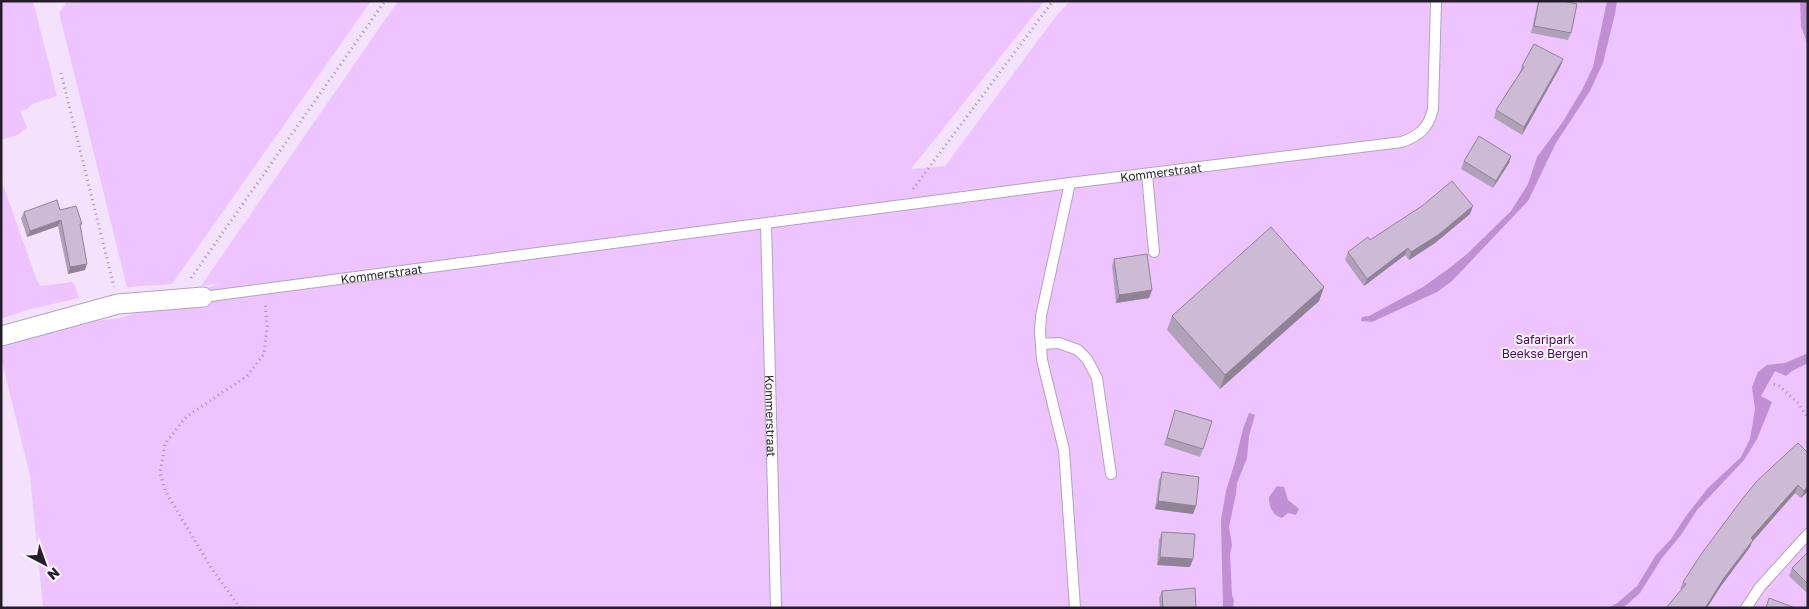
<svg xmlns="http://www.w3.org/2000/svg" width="1809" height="609" font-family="'Golos Text',sans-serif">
<rect width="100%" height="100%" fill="#f4e2fd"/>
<g fill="#edc4ff">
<polygon points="1,1 33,1 57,96 32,104 27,109 20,111 27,127 18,135 1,140"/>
<polygon points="68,1 371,1 172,284 127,287 59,13"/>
<polygon points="398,1 1045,1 911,169 945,166 1057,15 1070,1 1808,1 1808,608 43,608 30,475 1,358 1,345 81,323 120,318 219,284 201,286"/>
<polygon points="1,179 37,281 41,286 72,282 75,285 79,298 27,310 1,319"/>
</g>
<g fill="#bf90d4">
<polygon points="1607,1 1617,1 1615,14 1603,63 1590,91 1556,143 1528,201 1452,281 1437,292 1372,322 1361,321 1362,317 1369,316 1423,287 1451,267 1468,253 1511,211 1528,184 1537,157 1562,123 1582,90 1593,67"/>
<polygon points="1800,1 1807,1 1808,46 1801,26"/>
<polygon points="1808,353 1808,363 1792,371 1786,376 1775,371 1761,396 1772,402 1757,439 1744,460 1697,510 1681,535 1662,558 1640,593 1623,608 1607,608 1616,604 1637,586 1656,555 1671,539 1686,516 1708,488 1741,457 1750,439 1755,409 1752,387 1758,372 1767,365 1785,363"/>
<polygon points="1249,413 1255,415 1249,436 1247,458 1237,483 1236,494 1229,527 1232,545 1230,554 1232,595 1234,600 1233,608 1223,608 1221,520 1226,491 1235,462 1243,429"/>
<path d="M1277 486 1284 487 1288 500 1299 509 1296 515 1288 513 1282 518C1272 515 1269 507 1269 497Z"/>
</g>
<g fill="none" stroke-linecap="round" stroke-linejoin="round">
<defs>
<g id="service">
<polyline points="1147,174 1154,252"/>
<polyline points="1070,183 1041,316 1040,331 1042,360 1064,450 1075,608"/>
<path id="s1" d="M766 224 776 608"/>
<path id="s2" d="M203 297 1070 183 1402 142C1420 135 1428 129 1433 109L1436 1"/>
<polyline points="1041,344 1059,343 1078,350 1087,359 1097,378 1111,474"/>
<polyline points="1746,608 1760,587 1808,534"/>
</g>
<polyline id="minor" points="1,336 118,304 203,297"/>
</defs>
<use href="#service" stroke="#b4a2bc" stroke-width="12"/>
<use href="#minor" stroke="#b4a2bc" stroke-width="21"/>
<g stroke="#a193a7" stroke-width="3" stroke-dasharray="1 4" stroke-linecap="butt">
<polyline points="61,73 114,287"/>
<polyline points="913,189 1053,1"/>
<polyline points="191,278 385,1"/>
<polyline points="1774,384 1778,385 1798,403 1808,418"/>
<polyline points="240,608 210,566 166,492 160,473 165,444 186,417 247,376 264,354 267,326 265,302"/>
</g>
<use href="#service" stroke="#fff" stroke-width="10"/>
<use href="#minor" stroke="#fff" stroke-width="19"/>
</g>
<g fill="#b0a1b8">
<polygon points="1538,1 1563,1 1571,33 1568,40 1531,33"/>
<polygon points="1563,59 1560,67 1522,135 1494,118 1496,110 1519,74 1522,66"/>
<polygon points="1511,156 1509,163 1493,188 1461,169 1464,161"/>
<polygon points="60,210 81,228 85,270 68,274 58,226 27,237 21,218 24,212"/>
<polygon points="1470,214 1435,243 1409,260 1405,255 1364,286 1345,260 1348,252 1370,240"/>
<polygon points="1114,259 1152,290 1149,298 1116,303 1112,266"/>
<polygon points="1324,287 1319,301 1220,389 1167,330 1172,316"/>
<polygon points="1173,417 1203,449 1200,457 1164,445"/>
<polygon points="1808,453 1808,491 1801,498 1795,493 1752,542 1750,547 1721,586 1680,589 1683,582"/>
<polygon points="1162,472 1196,506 1193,514 1155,509 1159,480"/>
<polygon points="1162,532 1190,567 1157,565 1159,540"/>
<polygon points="1808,552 1808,594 1789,576 1792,568"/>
<polygon points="1162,591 1196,608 1160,608 1159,598"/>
</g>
<g fill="#908396">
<polygon points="1563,59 1560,67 1522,135 1524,127"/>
<polygon points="1511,156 1509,163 1493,188 1496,181"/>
<polygon points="1473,206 1470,214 1435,243 1409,260 1411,252"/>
<polygon points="61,220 58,226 27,237 30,231"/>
<polygon points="1408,248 1405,255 1364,286 1367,279"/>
<polygon points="87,264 85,270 68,274 70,267"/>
<polygon points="1324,287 1319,301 1220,389 1225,375"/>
<polygon points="1152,290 1149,298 1116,303 1119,295"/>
<polygon points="1798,485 1795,493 1752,542 1750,547 1721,586 1707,608 1705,608 1724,578 1751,538"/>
<polygon points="1808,486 1808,491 1801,498 1804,491"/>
<polygon points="1158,501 1196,506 1193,514 1155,509"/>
<polygon points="1160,557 1193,559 1190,567 1157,565"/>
</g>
<g fill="#cdbbd6" stroke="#908396">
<polygon points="1539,1 1563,1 1577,4 1571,33 1534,26"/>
<polygon points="1534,44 1563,59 1524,127 1496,110 1524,67 1522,66"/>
<polygon points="1479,136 1511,156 1496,181 1464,161"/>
<polygon points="1452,181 1473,206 1438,235 1411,252 1408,248 1367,279 1348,252 1368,237 1370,240 1422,206"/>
<polygon points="57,200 60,210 76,206 82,224 80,224 87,264 70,267 61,220 30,231 24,212"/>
<polygon points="1271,227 1324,287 1225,375 1172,316"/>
<polygon points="1147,254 1152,290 1119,295 1114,259"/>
<polygon points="1175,410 1212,421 1203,449 1167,438"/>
<polygon points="1798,443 1808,453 1808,486 1804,491 1798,485 1751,538 1753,540 1724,578 1705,608 1666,608 1686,584 1683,582 1702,553 1743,498 1758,480"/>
<polygon points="1162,472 1199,477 1196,506 1158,501"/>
<polygon points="1162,532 1195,534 1193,559 1160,557"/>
<polygon points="1808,552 1808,584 1792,568"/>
<polygon points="1195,588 1196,608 1163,608 1162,591"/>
<polygon points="1769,598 1795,608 1766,608"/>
</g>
<g text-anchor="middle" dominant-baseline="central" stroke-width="4" stroke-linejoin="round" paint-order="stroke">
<g font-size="12" fill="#251e28" stroke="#fbf4ff">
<text stroke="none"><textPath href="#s2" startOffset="966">Kommerstraat</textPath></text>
<text stroke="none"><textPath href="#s2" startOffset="180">Kommerstraat</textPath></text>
<text stroke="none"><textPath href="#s1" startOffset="192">Kommerstraat</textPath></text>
</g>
<g font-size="12" fill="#4a0b5f" stroke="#fbf4ff">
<text x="1545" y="339">Safaripark<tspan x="1545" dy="14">Beekse Bergen</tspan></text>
</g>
</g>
<rect width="1809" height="609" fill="none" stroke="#251e28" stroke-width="5"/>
<g transform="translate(45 564) rotate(139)" stroke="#fbf4ff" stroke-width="4" paint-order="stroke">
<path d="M0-4L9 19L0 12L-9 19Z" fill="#251e28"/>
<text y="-8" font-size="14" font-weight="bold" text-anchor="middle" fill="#251e28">N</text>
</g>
</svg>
